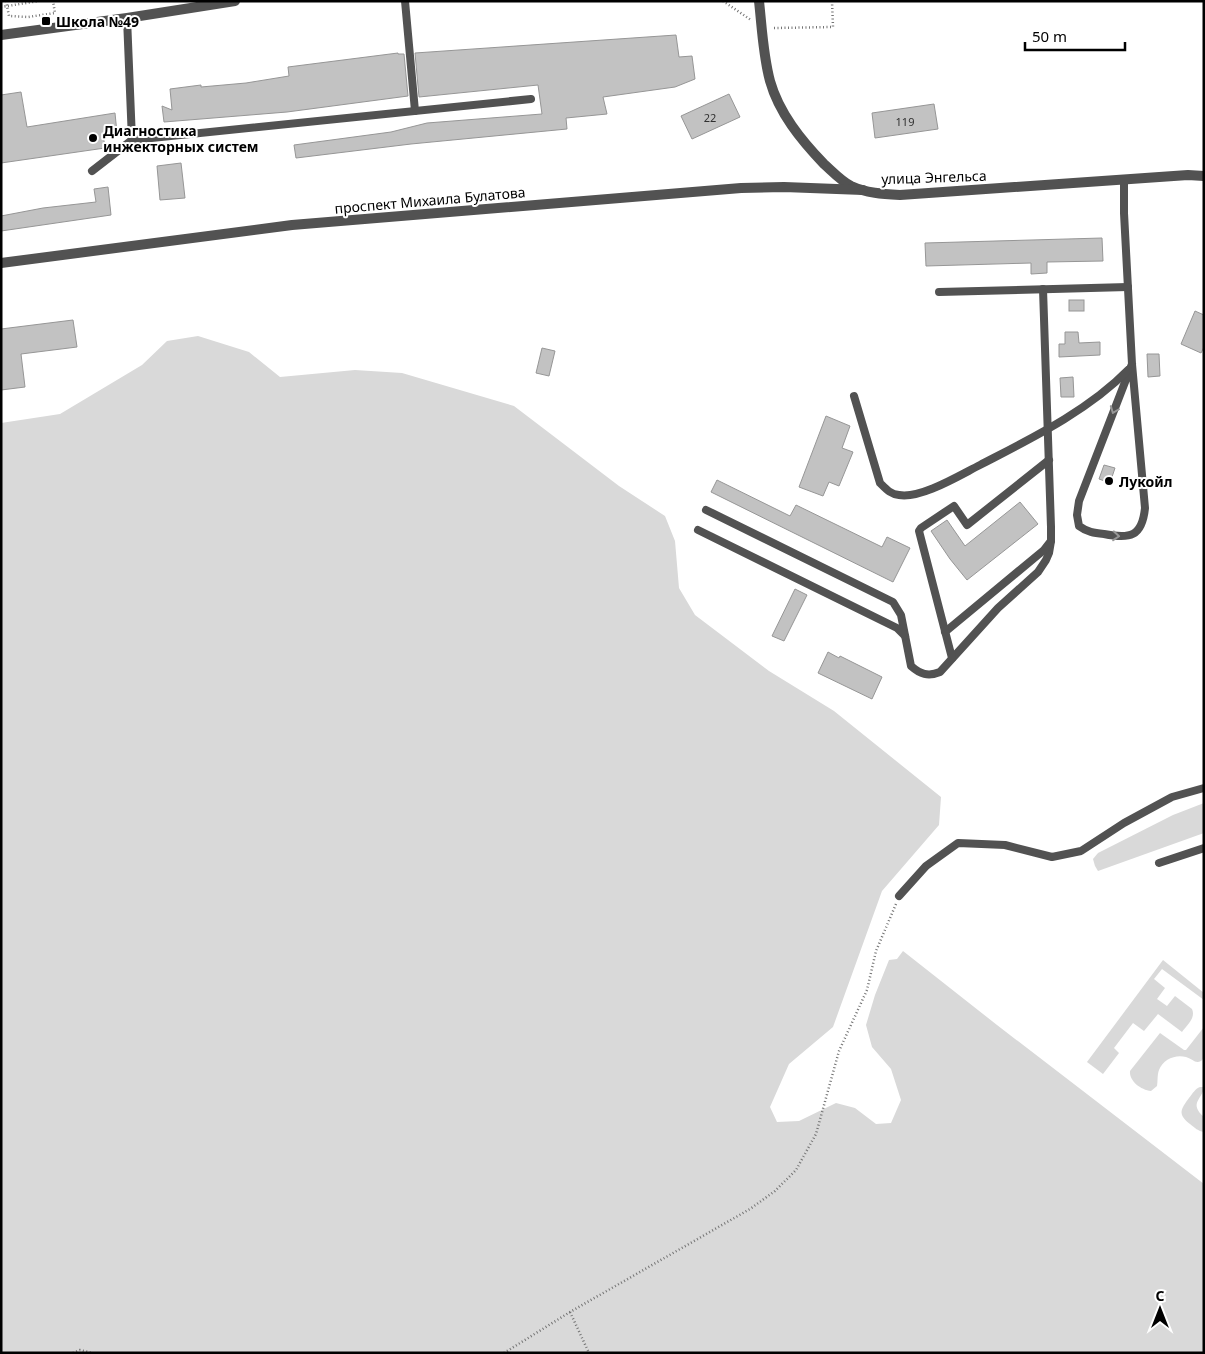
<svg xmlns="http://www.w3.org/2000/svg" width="1205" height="1354" font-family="'Noto Sans',sans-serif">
<rect width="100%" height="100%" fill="#fff"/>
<g fill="#d9d9d9">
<polygon points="198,336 249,352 280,377 355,370 402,373 514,406 619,486 665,516 675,541 679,588 695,615 769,671 834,711 941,797 939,825 882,891 833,1027 789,1064 770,1107 777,1122 799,1121 836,1103 855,1108 876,1124 891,1123 901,1100 891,1069 872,1047 866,1025 875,995 889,960 897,959 903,951 997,1025 1204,1184 1204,1353 1,1353 1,423 60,414 142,365 167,341"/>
<polygon points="1204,803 1204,833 1098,871 1095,866 1093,859 1098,853 1173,815"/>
<path d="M1163 960 1204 993V1000L1162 969 1154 979 1165 988 1157 999 1167 1006 1175 996 1192 1009C1196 1018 1187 1025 1182 1032L1158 1014 1144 1031 1133 1023 1114 1048 1119 1053 1103 1074 1087 1062Z"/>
<path d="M1204 1027V1058L1201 1061C1195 1064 1193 1059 1186 1057 1176 1054 1163 1059 1159 1070 1157 1075 1158 1081 1157 1086L1151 1091C1141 1090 1129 1081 1130 1071L1160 1033 1184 1050H1186Z"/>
<path d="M1200 1087H1204C1203 1099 1188 1103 1204 1117V1132C1198 1131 1195 1128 1190 1124 1177 1114 1181 1109 1189 1098 1193 1093 1195 1089 1200 1087Z"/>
</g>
<g fill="#c2c2c2" stroke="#969696">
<polygon points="676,35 679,57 692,56 695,79 675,87 603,97 607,114 566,118 567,129 411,144 296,158 294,145 391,132 427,123 542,114 538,85 419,97 415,53"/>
<polygon points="398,53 398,54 404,54 408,96 287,112 164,122 162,106 172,110 170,89 201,85 201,87 246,83 289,76 288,67"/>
<polygon points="21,92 27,127 115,113 117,133 103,134 105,148 1,163 1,95"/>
<polygon points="729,94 740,117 692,139 681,116"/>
<polygon points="934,104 938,129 875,138 872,113"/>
<polygon points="181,163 185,198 160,200 157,166"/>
<polygon points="108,187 111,215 1,231 1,216 43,208 96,202 94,189"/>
<polygon points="1102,238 1103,261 1047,262 1047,273 1031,274 1031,263 926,266 925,243"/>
<rect x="1069" y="300" width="15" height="11"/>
<polygon points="1195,311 1204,315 1204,347 1201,353 1181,344"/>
<polygon points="73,320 77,347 21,354 25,387 1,390 1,329"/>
<polygon points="1065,332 1078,332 1079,343 1100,342 1100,355 1059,357 1059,344 1065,344"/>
<polygon points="542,348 555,351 549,376 536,373"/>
<polygon points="1147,354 1159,354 1160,376 1148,377"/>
<polygon points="1073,377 1074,397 1061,397 1060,378"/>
<polygon points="826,416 850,426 842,448 853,452 839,486 829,482 823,496 799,487"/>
<polygon points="1104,465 1115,468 1110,483 1099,479"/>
<polygon points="717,480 790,516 796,505 882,547 887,537 910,548 893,582 711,492"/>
<polygon points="1020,502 1038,524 967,580 950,559 931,531 947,520 965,546"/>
<polygon points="795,589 807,595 784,641 772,636"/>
<polygon points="828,652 839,658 840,656 882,677 872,699 818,673"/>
</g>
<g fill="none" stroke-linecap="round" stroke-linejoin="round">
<g stroke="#747474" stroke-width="2.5" stroke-dasharray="1 2.5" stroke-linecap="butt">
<polyline points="6,1 9,16 28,17 55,13 53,1"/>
<polyline points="723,1 751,20"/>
<polyline points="1,7 39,1"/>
<polyline points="774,28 833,27 832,1"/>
<polyline points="570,1312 589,1353"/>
<polyline points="73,1353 80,1350 92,1353"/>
<polyline points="504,1353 570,1312 750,1209 775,1191 796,1170 816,1134 839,1051 867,990 876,951 896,904"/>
</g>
<g stroke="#525252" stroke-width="8">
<polyline points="405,1 415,111"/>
<polyline points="127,18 132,140"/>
<polyline points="92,171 132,140 531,99"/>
<path d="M1124 180V213L1132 364 1145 508C1142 537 1130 539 1104 534 1094 533 1087 532 1079 526L1077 515 1079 501 1132 364"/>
<polyline points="939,292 1128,287"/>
<path d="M854 396 880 483C886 489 890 494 899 495 921 499 960 475 980 465 1030 439 1088 411 1128 370"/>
<path d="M706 510 893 602 901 615 911 666C920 674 928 677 940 672L998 608 1038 572 1046 560 1049 553 1051 541"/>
<polyline points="698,530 897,628 905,636"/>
<polyline points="945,632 1044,550 1051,541 1051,527 1043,289"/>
<polyline points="952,658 919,531 921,528 954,506 967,525 1049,460"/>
<polyline points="1159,863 1204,848"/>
<polyline points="899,896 926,866 958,843 1005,845 1052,857 1081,851 1124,823 1172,797 1204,788"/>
</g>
<g stroke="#525252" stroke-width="10">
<path d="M759 1C762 28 763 55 770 81 779 113 801 140 824 164 832 171 841 181 851 186 866 193 883 194 900 195L1188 175 1204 176"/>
<polyline points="1,35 127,18 235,1"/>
<polyline points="1,263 292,225 741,188 784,187 863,190"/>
</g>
</g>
<defs><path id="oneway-chevron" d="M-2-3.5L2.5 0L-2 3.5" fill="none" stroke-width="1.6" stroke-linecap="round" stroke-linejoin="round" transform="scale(1.25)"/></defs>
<g stroke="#979797">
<use href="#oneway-chevron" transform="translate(1114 410) rotate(111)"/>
<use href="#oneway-chevron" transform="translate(1116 536) rotate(5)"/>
</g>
<g fill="#000" stroke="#fff" stroke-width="2">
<rect x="41" y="16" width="10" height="10" rx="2.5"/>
<circle cx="93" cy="138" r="5"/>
<circle cx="1109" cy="481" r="5"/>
</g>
<g text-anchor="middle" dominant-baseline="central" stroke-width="4" stroke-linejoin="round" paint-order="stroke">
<g font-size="11" fill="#303030">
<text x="710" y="117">22</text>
<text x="905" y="121">119</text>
</g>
<g font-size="14" font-weight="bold" fill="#000" stroke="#fff" text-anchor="start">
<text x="56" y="21">Школа №49</text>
<text x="103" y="130">Диагностика<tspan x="103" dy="16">инжекторных систем</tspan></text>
<text x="1119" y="481">Лукойл</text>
</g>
<g font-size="14" fill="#000" stroke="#fff">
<text transform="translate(934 177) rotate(-2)">улица Энгельса</text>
<text transform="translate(430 200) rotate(-5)">проспект Михаила Булатова</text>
</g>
</g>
<rect width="1205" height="1354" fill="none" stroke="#000000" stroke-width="5"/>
<g transform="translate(1160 1309)" stroke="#ffffff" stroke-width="4" paint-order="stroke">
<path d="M0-4L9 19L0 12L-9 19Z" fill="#000000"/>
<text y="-8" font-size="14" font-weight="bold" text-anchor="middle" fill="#000000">С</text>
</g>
<path d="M1025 42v8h100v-8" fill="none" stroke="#000000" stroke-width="2.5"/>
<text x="1032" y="42" font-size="15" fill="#000000" stroke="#ffffff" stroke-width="4" paint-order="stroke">50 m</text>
</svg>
